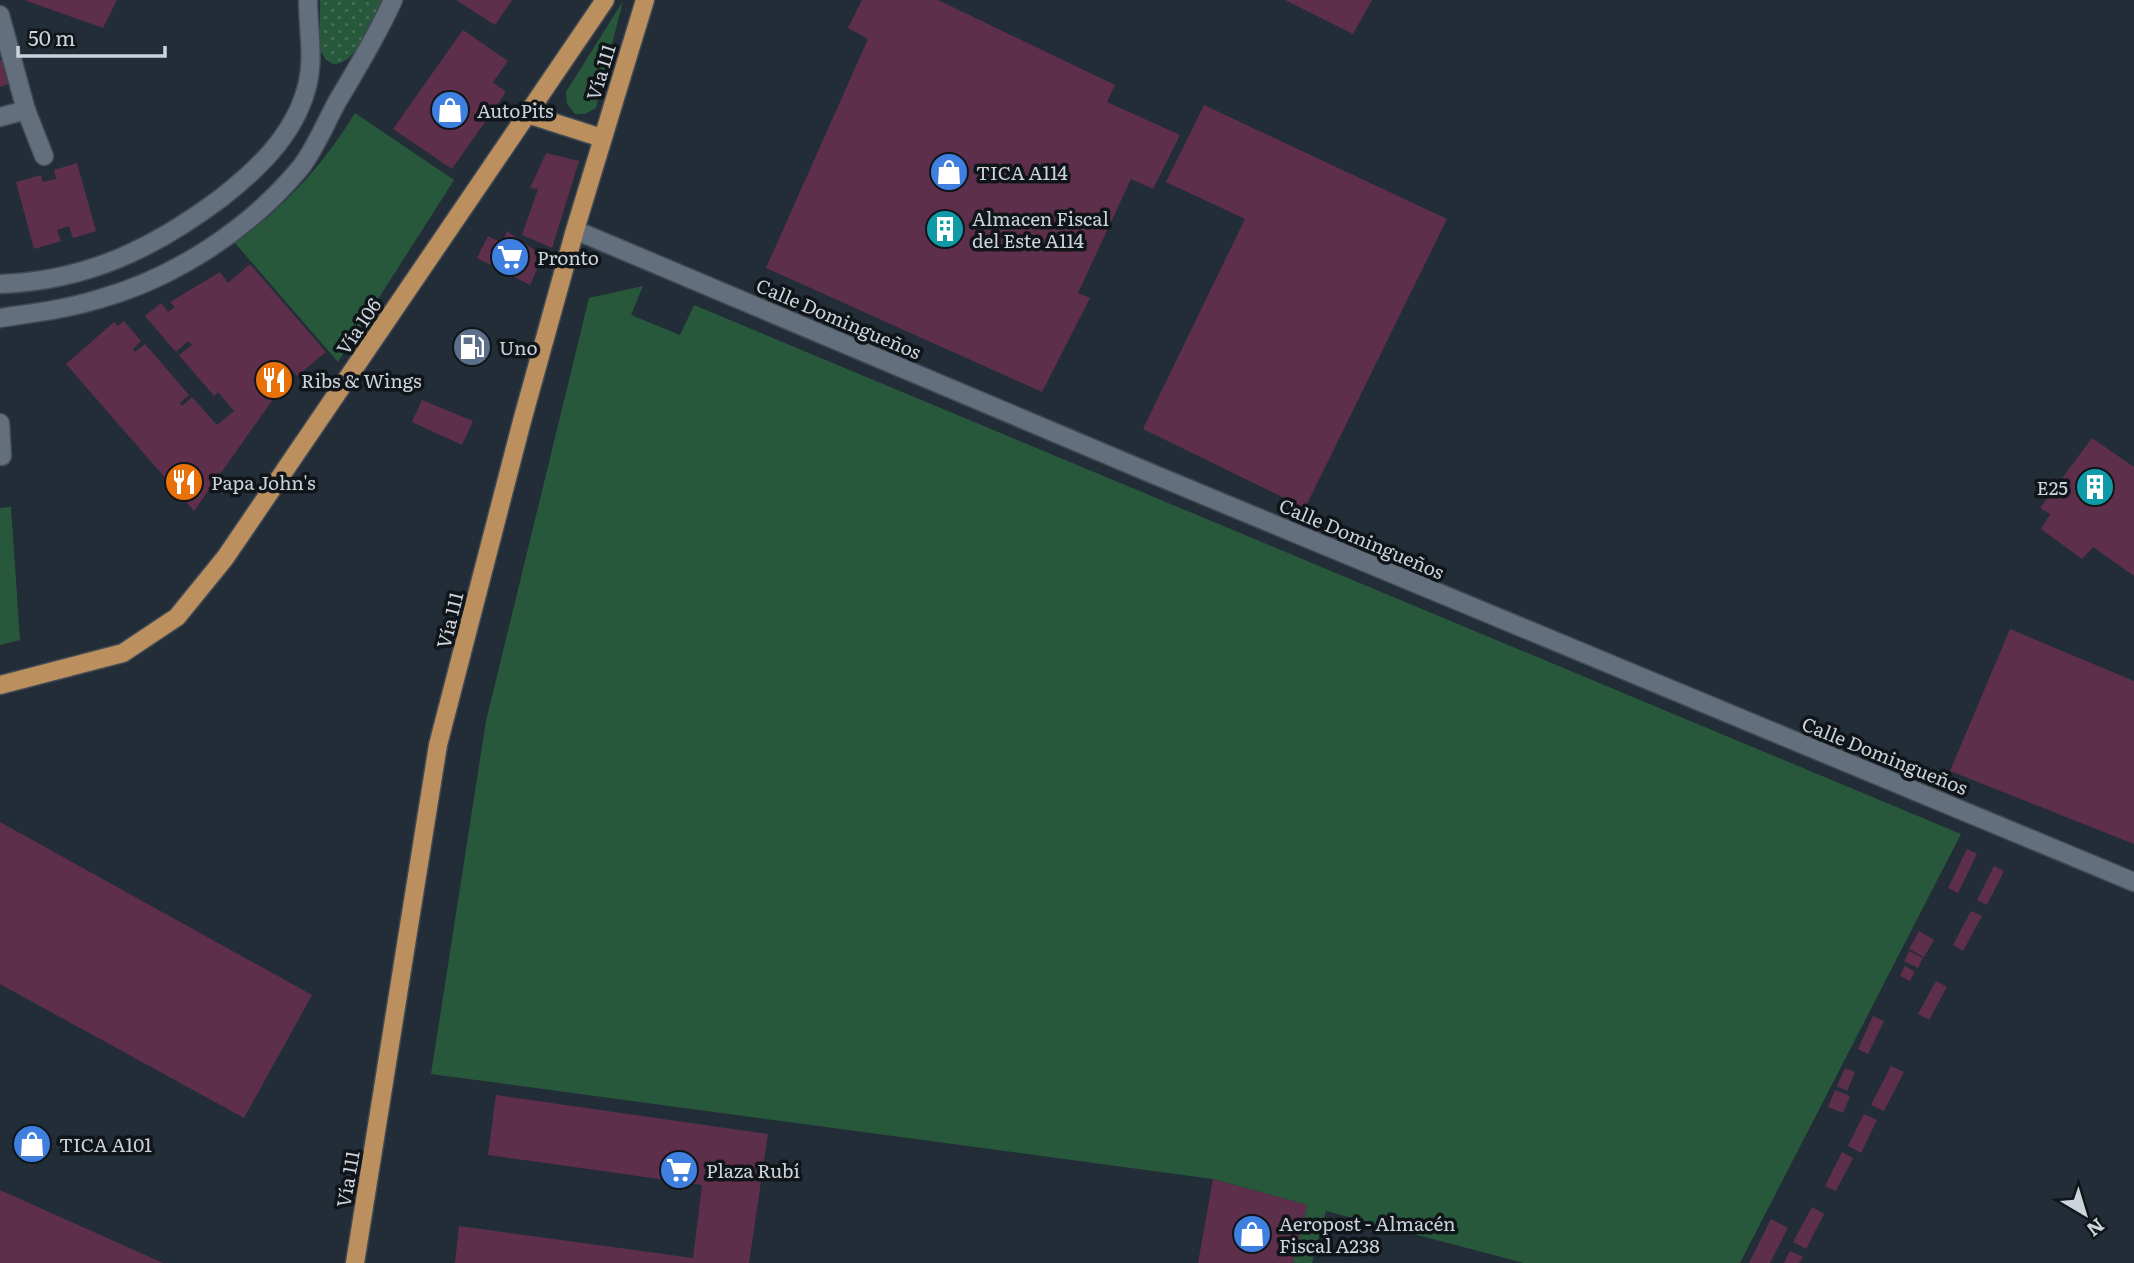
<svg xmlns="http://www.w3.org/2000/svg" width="2134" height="1263" font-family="Literata,serif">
<defs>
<pattern id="park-dots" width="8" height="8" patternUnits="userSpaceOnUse" patternTransform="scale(1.75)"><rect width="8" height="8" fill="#28583b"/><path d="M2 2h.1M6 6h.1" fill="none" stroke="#466f57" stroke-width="1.8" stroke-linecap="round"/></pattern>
</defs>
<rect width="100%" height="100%" fill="#222d38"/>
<g fill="#28583b">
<polygon points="623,1 596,108 585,114 575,114 567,104 566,92"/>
<path d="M355 113 454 180 338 362 235 243C284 208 324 164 355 113Z"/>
<polygon points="643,286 631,315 680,335 694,305 1961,834 1740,1263 1524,1263 1326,1211 1312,1263 1293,1263 1307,1205 1213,1179 431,1074 486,721 589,298"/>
<polygon points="11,507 20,640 0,645 0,508"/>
</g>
<path fill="url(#park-dots)" d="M320 0H387C379 14 352 72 331 63 327 61 322 55 321 51 318 35 321 16 320 0Z"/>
<g fill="#5e2f4a">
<polygon points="24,0 117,0 103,28"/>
<polygon points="456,0 512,0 495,25"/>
<polygon points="862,0 938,0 1115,85 1107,102 1180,135 1153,189 1131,179 1078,293 1090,298 1042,392 766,268 868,39 848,28"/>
<polygon points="1285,0 1372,0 1353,34"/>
<polygon points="463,30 508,61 493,82 506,92 452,169 393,129"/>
<polygon points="4,59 12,83 0,87 0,60"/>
<polygon points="1204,105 1447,219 1305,508 1143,429 1245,219 1166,182"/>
<polygon points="546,153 579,161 552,248 522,235 538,189 530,188"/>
<polygon points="77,163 96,231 73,238 69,226 57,230 61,241 34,249 16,182 41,175 43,182 56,179 54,170"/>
<polygon points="507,231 543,256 530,285 477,258 488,236 502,243"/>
<polygon points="250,264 326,352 297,376 293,371 194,511 66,364 114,322 118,326 124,321 141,341 133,349 135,352 145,344 189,395 180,403 182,406 192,397 217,425 234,411 218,392 214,396 179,355 192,345 188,341 176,352 145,316 161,303 168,312 175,307 170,302 220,272 228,283"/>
<polygon points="422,400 473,421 462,445 412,422"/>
<polygon points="2092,438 2134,467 2134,576 2093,547 2082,559 2041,529 2050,514 2040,508"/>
<polygon points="2010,629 2134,681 2134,844 1950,771"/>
<polygon points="0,822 312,995 244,1118 0,984"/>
<polygon points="1967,849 1977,854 1958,893 1948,888"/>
<polygon points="1994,866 2004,871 1987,905 1977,900"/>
<polygon points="1971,911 1982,916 1963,951 1953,945"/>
<polygon points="1919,931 1934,940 1924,957 1909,949"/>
<polygon points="1909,951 1923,958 1918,968 1904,961"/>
<polygon points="1905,966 1915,972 1910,981 1900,976"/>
<polygon points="1936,981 1947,987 1929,1020 1918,1014"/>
<polygon points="1873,1016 1884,1021 1868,1054 1858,1049"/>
<polygon points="1891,1066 1904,1072 1884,1111 1871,1105"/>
<polygon points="1845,1068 1855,1072 1847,1091 1837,1086"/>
<polygon points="1835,1090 1850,1096 1843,1113 1828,1107"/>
<polygon points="496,1095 768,1134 749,1263 455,1263 459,1226 693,1258 702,1185 488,1155"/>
<polygon points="1864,1114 1877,1120 1861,1153 1848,1146"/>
<polygon points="1842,1152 1853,1158 1836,1191 1825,1186"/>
<polygon points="1213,1179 1307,1205 1293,1263 1198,1263"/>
<polygon points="0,1190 163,1263 0,1263"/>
<polygon points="1812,1207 1824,1214 1806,1249 1793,1242"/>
<polygon points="1771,1219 1788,1228 1770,1263 1749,1263"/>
<polygon points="1790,1251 1803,1257 1799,1263 1784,1263"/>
</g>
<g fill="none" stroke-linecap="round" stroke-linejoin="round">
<defs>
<g id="minor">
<polyline points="0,15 26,110 44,156"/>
<polyline points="0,117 26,110"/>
<polyline points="575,230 1148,472 2134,882"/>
<path d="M0 284C86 281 153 249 221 198 257 170 293 136 306 90 315 60 308 31 308 0"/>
<path d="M0 318C33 313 67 309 99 299 175 278 251 228 301 167 316 147 325 124 337 102 357 68 377 36 393 0"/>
<polyline points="0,423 2,456"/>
</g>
<g id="major">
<polyline points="527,114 602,138"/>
<polyline points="0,685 123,653 177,617 225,558 605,0"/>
<polyline points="355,1263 438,745 522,421 575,230 645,0"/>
</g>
</defs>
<use href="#minor" stroke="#414a54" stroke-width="21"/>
<use href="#major" stroke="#414a54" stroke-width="21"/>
<use href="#minor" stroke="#636f7d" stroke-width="18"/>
<use href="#major" stroke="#bc8f5e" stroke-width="18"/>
</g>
<defs>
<symbol id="shop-disc" viewBox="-11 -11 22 22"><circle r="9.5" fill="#3f7fe0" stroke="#10151a"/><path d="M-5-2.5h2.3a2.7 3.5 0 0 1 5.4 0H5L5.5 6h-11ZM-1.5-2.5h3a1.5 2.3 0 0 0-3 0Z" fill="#fff"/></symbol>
<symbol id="building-disc" viewBox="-11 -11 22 22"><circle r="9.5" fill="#0f9aa8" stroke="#10151a"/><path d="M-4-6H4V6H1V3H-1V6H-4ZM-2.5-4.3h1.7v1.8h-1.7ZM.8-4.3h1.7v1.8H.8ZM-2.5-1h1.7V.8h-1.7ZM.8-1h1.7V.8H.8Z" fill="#fff"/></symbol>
<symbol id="supermarket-disc" viewBox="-11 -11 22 22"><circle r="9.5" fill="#3f7fe0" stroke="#10151a"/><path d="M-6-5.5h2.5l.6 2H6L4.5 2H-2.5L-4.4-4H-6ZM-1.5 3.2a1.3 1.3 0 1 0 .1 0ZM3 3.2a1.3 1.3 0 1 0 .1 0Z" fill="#fff"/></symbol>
<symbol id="fuel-disc" viewBox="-11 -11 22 22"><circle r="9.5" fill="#5c6f8a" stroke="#10151a"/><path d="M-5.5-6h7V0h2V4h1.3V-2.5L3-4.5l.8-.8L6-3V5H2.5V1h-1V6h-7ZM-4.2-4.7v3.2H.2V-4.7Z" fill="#fff"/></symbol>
<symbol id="restaurant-disc" viewBox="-11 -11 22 22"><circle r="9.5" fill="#e8710a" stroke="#10151a"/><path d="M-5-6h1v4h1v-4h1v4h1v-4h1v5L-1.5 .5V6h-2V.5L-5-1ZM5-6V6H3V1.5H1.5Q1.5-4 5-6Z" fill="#fff"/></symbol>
</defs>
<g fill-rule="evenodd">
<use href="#shop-disc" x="428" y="88" width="44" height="44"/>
<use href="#shop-disc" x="927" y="150" width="44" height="44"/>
<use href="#building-disc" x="923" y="207" width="44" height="44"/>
<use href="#supermarket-disc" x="488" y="235" width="44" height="44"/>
<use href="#fuel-disc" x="450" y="325" width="44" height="44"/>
<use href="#restaurant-disc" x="252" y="358" width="44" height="44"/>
<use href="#restaurant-disc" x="162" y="460" width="44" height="44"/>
<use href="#building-disc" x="2073" y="465" width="44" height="44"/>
<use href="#shop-disc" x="10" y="1122" width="44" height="44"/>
<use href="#supermarket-disc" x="657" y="1148" width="44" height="44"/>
<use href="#shop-disc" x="1230" y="1212" width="44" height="44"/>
</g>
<g text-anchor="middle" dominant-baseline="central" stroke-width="7" stroke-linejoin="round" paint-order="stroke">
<g font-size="19" fill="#ccd3da" stroke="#10151a">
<text transform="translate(600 72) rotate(-73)">Vía 111</text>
<text transform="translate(839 318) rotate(23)">Calle Domingueños</text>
<text transform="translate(358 326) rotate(-56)">Vía 106</text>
<text transform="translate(1362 538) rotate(23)">Calle Domingueños</text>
<text transform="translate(449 620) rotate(-76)">Vía 111</text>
<text transform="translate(1885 755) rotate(22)">Calle Domingueños</text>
<text transform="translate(347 1179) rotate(-80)">Vía 111</text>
</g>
<g font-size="19" fill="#ccd3da" stroke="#10151a" text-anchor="start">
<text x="477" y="110">AutoPits</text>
<text x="976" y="172">TICA A114</text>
<text x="972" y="218">Almacen Fiscal<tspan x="972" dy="22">del Este A114</tspan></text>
<text x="537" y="257">Pronto</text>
<text x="499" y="347">Uno</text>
<text x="301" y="380">Ribs &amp; Wings</text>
<text x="211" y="482">Papa John's</text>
<text x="2068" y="487" text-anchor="end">E25</text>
<text x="59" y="1144">TICA A101</text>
<text x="706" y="1170">Plaza Rubí</text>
<text x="1279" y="1223">Aeropost - Almacén<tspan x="1279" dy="22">Fiscal A238</tspan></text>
</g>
</g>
<g transform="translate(2085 1214) rotate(142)" stroke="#10151a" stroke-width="5" paint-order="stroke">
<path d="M0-5L12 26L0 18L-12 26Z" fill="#ccd3da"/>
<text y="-10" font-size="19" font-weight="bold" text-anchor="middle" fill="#ccd3da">N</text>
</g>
<path d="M18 46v10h147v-10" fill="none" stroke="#ccd3da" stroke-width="3.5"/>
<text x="28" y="46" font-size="21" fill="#ccd3da" stroke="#10151a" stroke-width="5" paint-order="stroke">50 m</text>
</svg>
